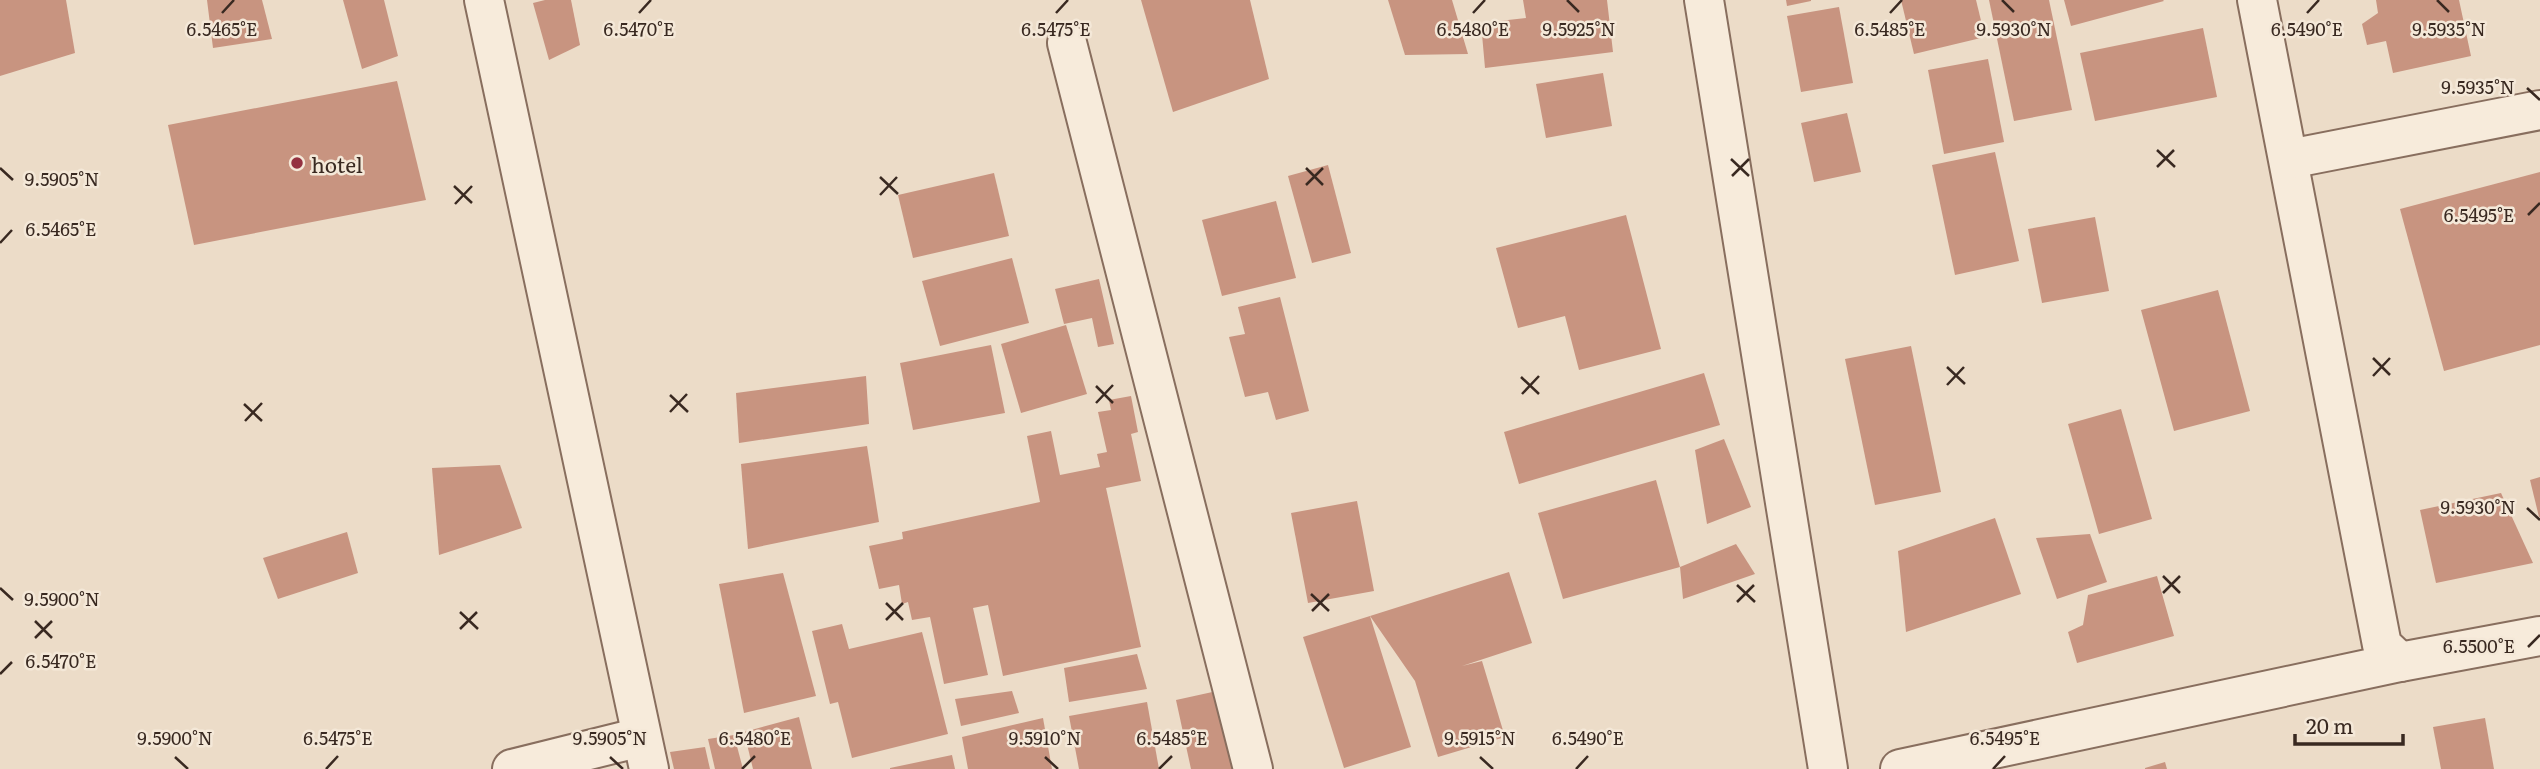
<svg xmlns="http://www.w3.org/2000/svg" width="2540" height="769" font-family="Literata,serif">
<rect width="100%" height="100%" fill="#ecdcc8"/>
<g fill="#c89480">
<polygon points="0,0 66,0 75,53 0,76"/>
<polygon points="207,0 262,0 272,39 213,48"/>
<polygon points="343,0 384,0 398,56 362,69"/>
<polygon points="545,0 571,0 580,45 549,60 533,3"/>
<polygon points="1141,0 1250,0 1269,79 1173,112"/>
<polygon points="1388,0 1452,0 1468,54 1405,55"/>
<polygon points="1523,0 1607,0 1613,52 1485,68 1481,23 1526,18"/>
<polygon points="1786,0 1811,0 1811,1 1787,6"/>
<polygon points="1901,0 1976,0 1985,37 1914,54"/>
<polygon points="1989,0 2049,0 2072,110 2014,121"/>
<polygon points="2064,0 2163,0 2164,1 2071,26"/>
<polygon points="2376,0 2459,0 2471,56 2393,73 2386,41 2367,45 2362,24 2378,13"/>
<polygon points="1839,7 1853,83 1801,92 1787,16"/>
<polygon points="2203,28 2217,97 2095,121 2080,53"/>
<polygon points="1988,59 2004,142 1944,154 1928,70"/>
<polygon points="1603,73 1612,126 1546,138 1536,84"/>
<polygon points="397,81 426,200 194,245 168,125"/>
<polygon points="1847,113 1861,172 1814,182 1801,123"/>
<polygon points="1995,152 2019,261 1955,275 1932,165"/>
<polygon points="1328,165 1351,253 1312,263 1288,176"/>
<polygon points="2540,172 2540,345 2444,371 2400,209"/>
<polygon points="994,173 1009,236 913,258 898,195"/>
<polygon points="1276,201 1296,278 1222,296 1202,220"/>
<polygon points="1626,215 1661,349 1579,370 1565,316 1518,328 1496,248"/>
<polygon points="2095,217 2109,291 2042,303 2028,229"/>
<polygon points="1012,258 1029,323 940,346 922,281"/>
<polygon points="1099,279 1114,344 1098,347 1092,318 1064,324 1055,289"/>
<polygon points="2218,290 2250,411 2174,431 2141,310"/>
<polygon points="1280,297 1309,411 1276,420 1268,392 1245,397 1229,337 1245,334 1238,307"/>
<polygon points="1066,325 1087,394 1021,413 1001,344"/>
<polygon points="991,345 1005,413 913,430 900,363"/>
<polygon points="1911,346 1941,492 1875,505 1845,359"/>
<polygon points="1704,373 1720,425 1519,484 1504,432"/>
<polygon points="866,376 869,424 739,443 736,393"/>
<polygon points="1131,396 1138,432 1131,434 1141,481 1106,488 1141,647 1003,676 988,605 973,608 988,675 944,684 930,617 912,620 908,602 902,604 899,585 879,589 869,546 903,539 902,532 1040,502 1027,436 1051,431 1060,475 1100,467 1097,454 1107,452 1098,412 1111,410 1109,400"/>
<polygon points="2121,409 2152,519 2099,534 2068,424"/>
<polygon points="1724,439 1751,507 1707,524 1695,450"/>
<polygon points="867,446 879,522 748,549 741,464"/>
<polygon points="500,465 522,528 439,555 432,468"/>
<polygon points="2540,477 2540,517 2539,517 2530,480"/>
<polygon points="1656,480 1680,567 1563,599 1538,513"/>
<polygon points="2501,493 2533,563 2436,583 2420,510"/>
<polygon points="1357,501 1374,591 1308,603 1291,513"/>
<polygon points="1995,518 2021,594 1906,632 1898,551"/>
<polygon points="347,532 358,573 278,599 263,558"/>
<polygon points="2090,534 2107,582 2057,599 2036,538"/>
<polygon points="1736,544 1755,574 1683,599 1680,567"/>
<polygon points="1509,572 1532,643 1462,666 1482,661 1505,737 1438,757 1415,681 1370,616"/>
<polygon points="783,573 816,696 744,713 719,584"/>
<polygon points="2157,576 2174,636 2077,663 2068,632 2083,625 2088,595"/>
<polygon points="1370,616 1411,747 1344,768 1303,637"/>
<polygon points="842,624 849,649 922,632 948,734 852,758 838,702 830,704 812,631"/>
<polygon points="1137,654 1147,689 1069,702 1064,668"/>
<polygon points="1012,691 1019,713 961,726 955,699"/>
<polygon points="1217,691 1234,769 1191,769 1176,700"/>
<polygon points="1147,702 1159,769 1079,769 1069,716"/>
<polygon points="799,717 812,769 753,769 744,732"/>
<polygon points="1043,718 1052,769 968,769 962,737"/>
<polygon points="2485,718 2494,769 2441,769 2433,727"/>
<polygon points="734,735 743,769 715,769 708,739"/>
<polygon points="705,747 710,769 674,769 670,752"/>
<polygon points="952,755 955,769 890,769 890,768"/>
<polygon points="2165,762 2167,769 2145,769 2145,768"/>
</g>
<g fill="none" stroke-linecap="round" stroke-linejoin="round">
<defs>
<g id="minor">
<polyline points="484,0 649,769"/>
<polyline points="1704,0 1828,769"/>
<polyline points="2257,0 2382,645 2400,662"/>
<polyline points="1067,43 1253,769"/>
<polyline points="2289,159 2540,110"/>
<polyline points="512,769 641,737"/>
<polyline points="1900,769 2400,662 2540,636"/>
</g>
</defs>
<use href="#minor" stroke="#886e5e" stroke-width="42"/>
<use href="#minor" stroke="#f7ebdb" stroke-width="38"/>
</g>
<path fill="none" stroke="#392921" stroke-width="2.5" d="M1567 0 1579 12M2002 0 2014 12M2437 0 2449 12M222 13 234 0M639 13 651 0M1056 13 1068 0M1473 13 1485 0M1890 13 1902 0M2307 13 2319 0M2527 88 2540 100M2157 150 2175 167M1731 159 1749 176M2157 167 2174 150M0 168 13 180M1306 168 1323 185M1732 176 1749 159M880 177 898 194M1306 185 1323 168M454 186 472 203M880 195 897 177M455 204 472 186M2528 215 2540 203M0 243 12 230M2373 358 2390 375M1947 367 1965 384M2373 376 2390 358M1521 377 1539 394M1947 385 1964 367M1096 386 1113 403M1522 394 1539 376M670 395 688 412M1096 403 1113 385M244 404 262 421M670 412 687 394M245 421 262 403M2527 508 2540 520M2163 576 2180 593M1737 585 1755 602M0 588 13 600M2163 593 2180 576M1311 594 1329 611M1737 602 1754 585M886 603 903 620M1312 611 1329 594M460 612 478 629M886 620 903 603M35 621 52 638M460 629 477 612M35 638 52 621M2528 647 2540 635M0 674 12 662M175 757 188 769M610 757 623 769M1045 757 1058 769M1480 757 1493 769M326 769 338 756M742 769 755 756M1159 769 1172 756M1576 769 1588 756M1993 769 2005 756"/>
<circle fill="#943140" stroke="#f4e8d8" stroke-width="2.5" cx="297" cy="163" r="7"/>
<g text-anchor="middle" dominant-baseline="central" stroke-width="5" stroke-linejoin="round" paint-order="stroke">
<g font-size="21" fill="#392921" stroke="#f4e8d8" text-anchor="start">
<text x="311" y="163">hotel</text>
</g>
</g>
<g font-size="18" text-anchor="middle" fill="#392921" stroke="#f4e8d8" stroke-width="5" stroke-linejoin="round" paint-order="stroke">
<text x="2014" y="36">9.5930°N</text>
<text x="1579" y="36">9.5925°N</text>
<text x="2449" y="36">9.5935°N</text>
<text x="222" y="36">6.5465°E</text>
<text x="639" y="36">6.5470°E</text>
<text x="1056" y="36">6.5475°E</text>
<text x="1473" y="36">6.5480°E</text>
<text x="1890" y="36">6.5485°E</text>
<text x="2307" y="36">6.5490°E</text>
<text x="2478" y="94">9.5935°N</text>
<text x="62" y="186">9.5905°N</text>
<text x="2479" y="222">6.5495°E</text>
<text x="61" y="236">6.5465°E</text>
<text x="2478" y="514">9.5930°N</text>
<text x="62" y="606">9.5900°N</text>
<text x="2479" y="653">6.5500°E</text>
<text x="61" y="668">6.5470°E</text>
<text x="338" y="745">6.5475°E</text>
<text x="755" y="745">6.5480°E</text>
<text x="1172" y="745">6.5485°E</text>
<text x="1588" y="745">6.5490°E</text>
<text x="2005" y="745">6.5495°E</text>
<text x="175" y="745">9.5900°N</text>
<text x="610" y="745">9.5905°N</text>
<text x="1045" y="745">9.5910°N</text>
<text x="1480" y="745">9.5915°N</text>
</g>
<path d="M2295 734v10h108v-10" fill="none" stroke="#392921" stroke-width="3.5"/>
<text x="2306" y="734" font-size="21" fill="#392921" stroke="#f4e8d8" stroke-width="5" paint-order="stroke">20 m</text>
</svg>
